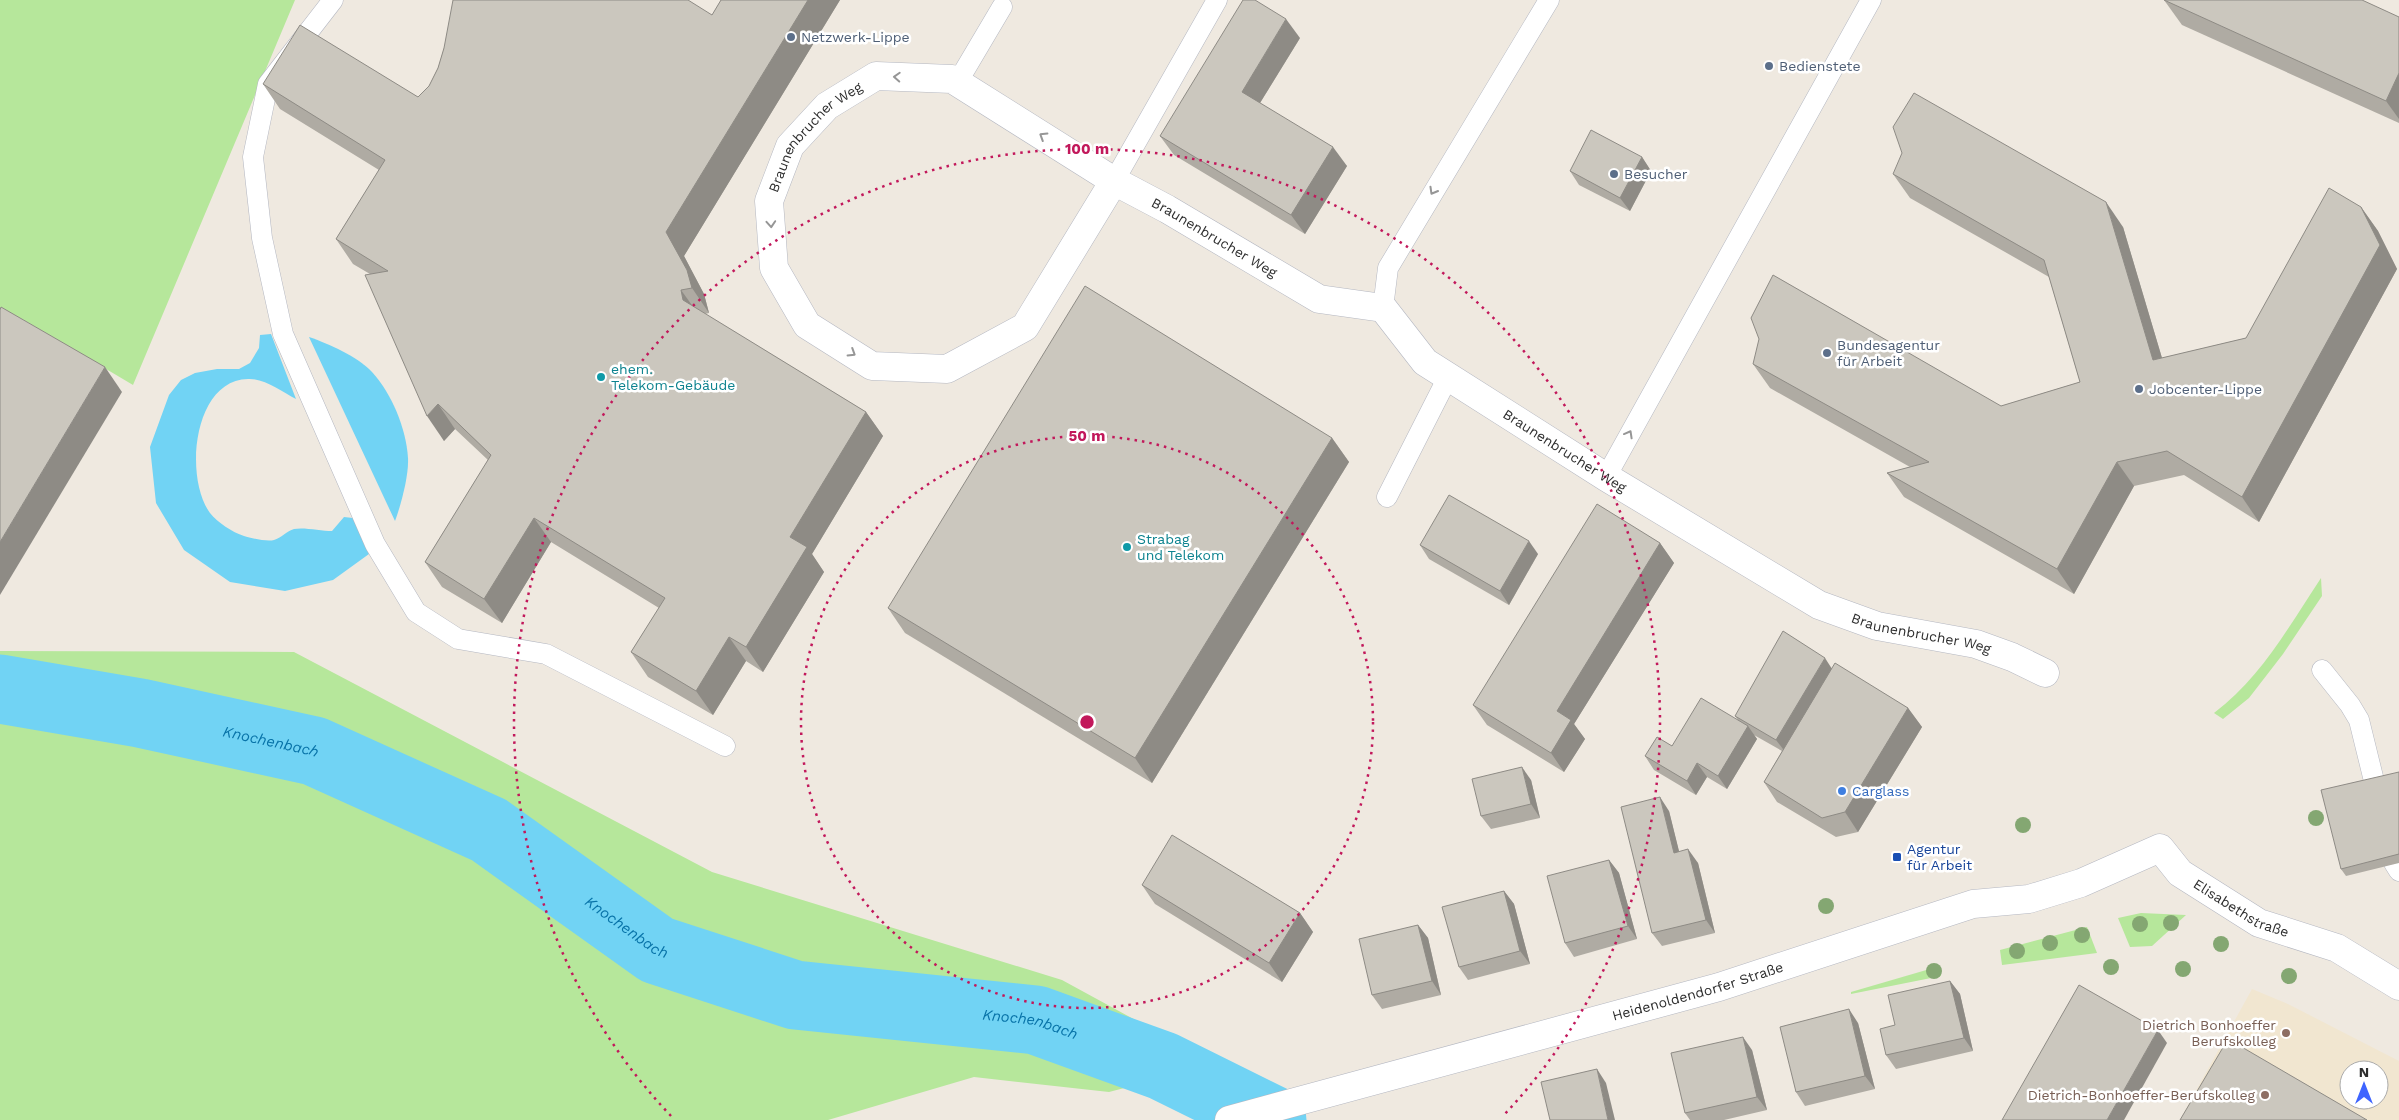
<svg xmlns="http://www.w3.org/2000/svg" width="2399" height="1120" font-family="'Work Sans',sans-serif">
<rect width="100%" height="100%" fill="#efe9e0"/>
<path fill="#f1e6d0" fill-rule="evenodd" d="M2252 989 2288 1004 2399 1061V1120H2180ZM2349 1070H2379V1100H2349Z"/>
<g fill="#b6e79b">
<polygon points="0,0 295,0 133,385 22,319 0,330"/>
<path d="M2321 578 2322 596 2283 654 2249 698 2223 719 2214 713C2261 678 2289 626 2321 578Z"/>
<polygon points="0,651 294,652 712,872 1062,980 1216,1064 1109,1092 974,1077 828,1120 0,1120"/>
<polygon points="2141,913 2186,915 2152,946 2130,947 2118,918"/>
<polygon points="2087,927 2097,953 2002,965 2000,950"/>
<polygon points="1940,966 1941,976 1851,994 1851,992"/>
</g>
<g fill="#71d3f4">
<path d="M271 334 296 399C282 392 264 378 248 379 193 380 184 478 210 513 218 523 232 532 244 536 251 538 267 542 274 540 281 538 287 531 294 529 304 527 321 531 332 531L344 517 353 518 369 554 333 580 285 591 230 582 184 550 156 503 150 447 169 395 181 380 195 373 217 369H239L250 363 259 348 260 335Z"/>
<path d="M309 337C329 344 357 356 372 372 392 394 406 428 408 458 409 475 401 505 395 521Z"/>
</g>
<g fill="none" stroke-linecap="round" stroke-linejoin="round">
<path stroke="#71d3f4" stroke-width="69" id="s1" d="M0 689 140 713 314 751 489 830 657 950 795 995 1036 1020 1163 1066 1272 1120"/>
<defs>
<g id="lane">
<polyline points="333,0 268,84 253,157 262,238 283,334 375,544 416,612 458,639 546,654 725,746"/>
<polyline points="957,83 1002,7"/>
<polyline points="1114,181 1217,0"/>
<polyline points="1383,308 1388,268 1549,0"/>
<polyline points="1606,477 1871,0"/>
<polyline points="1387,497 1448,377"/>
<polyline points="2322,670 2350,705 2359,720 2375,785"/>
<polyline points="2394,863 2399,871"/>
</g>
<g id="street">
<path id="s2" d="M1114 181 1025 327 947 369 872 366 807 325 774 268 769 201 790 146 827 106 876 76 952 79 1114 181 1167 209 1319 299 1383 308 1425 362 1606 477 1819 605 1877 626 1976 644 2012 657 2045 673"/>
</g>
<g id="secondary">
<path id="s3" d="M1229 1120 1719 987 1973 904 2029 899 2081 883 2160 848 2180 873 2259 923 2337 948 2399 986"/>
</g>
</defs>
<use href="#lane" stroke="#b4b7c1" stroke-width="21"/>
<use href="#street" stroke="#b4b7c1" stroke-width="29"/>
<use href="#secondary" stroke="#b4b7c1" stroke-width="29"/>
<use href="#lane" stroke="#fff" stroke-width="20"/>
<use href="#street" stroke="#fff" stroke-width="28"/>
<use href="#secondary" stroke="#fff" stroke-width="28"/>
</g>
<g fill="#84a772">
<circle cx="2316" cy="818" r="8"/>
<circle cx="2023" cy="825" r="8"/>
<circle cx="1826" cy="906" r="8"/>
<circle cx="2171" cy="923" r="8"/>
<circle cx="2140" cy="924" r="8"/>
<circle cx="2082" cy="935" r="8"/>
<circle cx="2050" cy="943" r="8"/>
<circle cx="2221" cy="944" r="8"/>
<circle cx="2017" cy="951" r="8"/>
<circle cx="2111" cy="967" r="8"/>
<circle cx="2183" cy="969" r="8"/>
<circle cx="1934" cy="971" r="8"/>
<circle cx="2289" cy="976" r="8"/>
</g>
<g fill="#afaba3">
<polygon points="721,0 840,0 684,256 704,294 709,313 705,314 866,412 883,436 812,554 824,572 763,672 746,661 713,715 648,677 631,652 659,608 551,542 502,623 442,587 425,562 488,460 455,429 444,441 370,274 353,264 336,239 379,170 280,109 263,84 418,97 429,86 438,68 444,48 712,15"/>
<polygon points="2164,0 2399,17 2399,123 2182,25"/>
<polygon points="1300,38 1260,103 1347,166 1305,234 1174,155 1160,136"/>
<polygon points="1642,157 1651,171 1630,211 1579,185 1570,171"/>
<polygon points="1893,174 2123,227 2162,358 2246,338 2361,207 2378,231 2397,269 2259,522 2184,475 2134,486 2074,594 1904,497 1887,473 1910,467 1770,388 1753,364 2001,406 2080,382 2049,277 1910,198"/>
<polygon points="1332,438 1349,462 1152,783 905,633 888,608"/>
<polygon points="1660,543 1674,563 1574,724 1585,739 1564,772 1487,725 1473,705"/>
<polygon points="1420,545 1538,554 1509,605 1429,559"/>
<polygon points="1832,668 1908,708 1922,727 1858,832 1836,837 1777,802 1764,782 1782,751 1754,735 1757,739 1727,789 1707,777 1696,795 1654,770 1645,756 1738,720 1735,716"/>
<polygon points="2399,772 2399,863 2346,876 2341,869"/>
<polygon points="1531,780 1540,818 1491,829 1481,816"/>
<polygon points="1669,811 1679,852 1698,863 1715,933 1662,946 1652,933"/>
<polygon points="1609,860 1619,873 1637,939 1574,957 1565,943"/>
<polygon points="1142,885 1300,913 1313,932 1282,982 1155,904"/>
<polygon points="1504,891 1514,904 1530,964 1468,980 1459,967"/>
<polygon points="1418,925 1428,938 1441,995 1382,1009 1372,995"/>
<polygon points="1950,981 1960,994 1973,1051 1896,1069 1886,1055 1895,1025"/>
<polygon points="1858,1023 1875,1089 1805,1106 1796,1092"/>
<polygon points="1752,1050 1767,1110 1724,1120 1690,1120 1685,1113"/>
</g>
<g fill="#8e8b85">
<polygon points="808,0 840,0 684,256 704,294 709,313 692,288 666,232"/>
<polygon points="1286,19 1300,38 1255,111 1242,92"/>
<polygon points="2399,73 2399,119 2386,101"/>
<polygon points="1333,147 1347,166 1305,234 1291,215"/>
<polygon points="1642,157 1651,171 1630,211 1620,198"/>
<polygon points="2106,202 2123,227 2170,385 2153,360"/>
<polygon points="2361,207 2378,231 2397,269 2259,522 2242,497"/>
<polygon points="681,290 699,315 683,300"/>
<polygon points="105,367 122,392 0,595 0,542"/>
<polygon points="438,404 455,429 444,441 427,416"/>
<polygon points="866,412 883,436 812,554 824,572 763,672 746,647 790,537"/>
<polygon points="1332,438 1349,462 1152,783 1135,758"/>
<polygon points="2117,462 2134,486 2074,594 2057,569"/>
<polygon points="534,518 551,542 502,623 484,599"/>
<polygon points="1529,541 1538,554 1509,605 1500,591"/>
<polygon points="1660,543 1674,563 1574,724 1585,739 1564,772 1551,753 1557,711"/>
<polygon points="729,637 746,661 713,715 696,691"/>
<polygon points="1825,658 1834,672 1786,753 1776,740"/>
<polygon points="1908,708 1922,727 1858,832 1845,812"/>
<polygon points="1748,726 1757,739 1727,789 1718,776"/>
<polygon points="1697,763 1707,777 1696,795 1687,781"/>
<polygon points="1522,767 1531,780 1540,818 1531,804"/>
<polygon points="1660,797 1669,811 1683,867 1674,853"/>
<polygon points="1688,849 1698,863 1715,933 1706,920"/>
<polygon points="1609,860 1619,873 1637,939 1628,926"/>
<polygon points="1504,891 1514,904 1530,964 1520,951"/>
<polygon points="1300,913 1313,932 1282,982 1269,963"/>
<polygon points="1418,925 1428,938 1441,995 1432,981"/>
<polygon points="1950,981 1960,994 1973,1051 1964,1038"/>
<polygon points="1849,1009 1858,1023 1875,1089 1865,1076"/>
<polygon points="2158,1030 2167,1043 2124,1120 2107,1120"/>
<polygon points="1743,1037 1752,1050 1767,1110 1757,1097"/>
<polygon points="1597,1069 1606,1083 1615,1120 1608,1120"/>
</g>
<g fill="#cbc7be" stroke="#8e8b85">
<polygon points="453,0 688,0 712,15 721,0 808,0 666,232 687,270 692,288 681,290 683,300 866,412 790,537 807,547 746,647 729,637 696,691 631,652 665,598 534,518 484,599 425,562 491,455 438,404 427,416 365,275 388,271 336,239 385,160 263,84 300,25 418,97 429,86 438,68 444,48"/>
<polygon points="1243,0 1255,0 1286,19 1242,92 1333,147 1291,215 1160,136"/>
<polygon points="2164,0 2362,0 2399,17 2399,73 2386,101"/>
<polygon points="1914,93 2106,202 2153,360 2246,338 2329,188 2361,207 2380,245 2242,497 2167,451 2117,462 2057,569 1887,473 1929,462 1753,364 1759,339 1751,318 1773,275 2001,406 2080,382 2044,260 1893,174 1902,153 1893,127"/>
<polygon points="1591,130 1642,157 1620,198 1570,171"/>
<polygon points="1085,286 1332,438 1135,758 888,608"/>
<polygon points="1,307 105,367 0,542 0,310"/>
<polygon points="1449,495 1529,541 1500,591 1420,545"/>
<polygon points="1597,504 1660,543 1557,711 1571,720 1551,753 1473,705"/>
<polygon points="1783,631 1825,658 1776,740 1735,716"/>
<polygon points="1835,663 1908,708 1845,812 1822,818 1764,782"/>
<polygon points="1701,698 1748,726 1718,776 1697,763 1687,781 1645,756 1657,737 1672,746"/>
<polygon points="1522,767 1531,804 1481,816 1472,779"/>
<polygon points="2399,772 2399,854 2341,869 2321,790"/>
<polygon points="1660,797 1674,853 1688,849 1706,920 1652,933 1621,807"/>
<polygon points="1172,835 1300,913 1269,963 1142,885"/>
<polygon points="1609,860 1628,926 1565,943 1547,876"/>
<polygon points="1504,891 1520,951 1459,967 1442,907"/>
<polygon points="1418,925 1432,981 1372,995 1359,939"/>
<polygon points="1950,981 1964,1038 1886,1055 1880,1029 1895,1025 1888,995"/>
<polygon points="2079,985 2158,1030 2107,1120 2002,1120"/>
<polygon points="1849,1009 1865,1076 1796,1092 1780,1027"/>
<polygon points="1743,1037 1757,1097 1685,1113 1671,1053"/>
<polygon points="2228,1039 2367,1120 2180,1120"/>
<polygon points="1597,1069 1608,1120 1550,1120 1541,1082"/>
</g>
<defs><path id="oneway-chevron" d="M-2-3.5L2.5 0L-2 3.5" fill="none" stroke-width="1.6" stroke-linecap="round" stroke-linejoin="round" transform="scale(1.25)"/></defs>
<g stroke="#969696">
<use href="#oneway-chevron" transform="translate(897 77) rotate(-177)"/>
<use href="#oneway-chevron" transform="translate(1043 136) rotate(-148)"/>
<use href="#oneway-chevron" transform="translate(1433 191) rotate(120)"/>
<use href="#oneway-chevron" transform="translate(771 224) rotate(86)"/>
<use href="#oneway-chevron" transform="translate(852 353) rotate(32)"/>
<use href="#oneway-chevron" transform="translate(1629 434) rotate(-61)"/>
</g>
<g fill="none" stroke="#c2185b" stroke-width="2.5" stroke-dasharray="2.5 5">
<circle cx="1087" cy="722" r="286"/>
<path d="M671 1116A573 573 0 1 1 1503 1116"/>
</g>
<g fill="#5c6f8a" stroke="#fff" stroke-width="2">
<circle cx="791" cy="37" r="5"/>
<circle cx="1769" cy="66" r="5"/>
<circle cx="1614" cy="174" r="5"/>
<circle cx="1827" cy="353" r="5"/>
<circle cx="2139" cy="389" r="5"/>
</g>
<g fill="#0f9aa8" stroke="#fff" stroke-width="2">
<circle cx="601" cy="377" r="5"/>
<circle cx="1127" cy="547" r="5"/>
</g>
<circle fill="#3f7fe0" stroke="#fff" stroke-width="2" cx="1842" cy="791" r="5"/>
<rect fill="#1a4fb4" stroke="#fff" stroke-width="2" x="1892" y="852" width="10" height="10" rx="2.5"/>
<g fill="#8d6e63" stroke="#fff" stroke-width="2">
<circle cx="2286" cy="1033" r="5"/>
<circle cx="2265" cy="1095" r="5"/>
</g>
<g text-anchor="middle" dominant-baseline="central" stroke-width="5" stroke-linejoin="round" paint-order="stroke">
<g font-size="14" fill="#4e5e75" stroke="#fff" text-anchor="start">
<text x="801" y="37">Netzwerk-Lippe</text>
<text x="1779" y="66">Bedienstete</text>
<text x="1624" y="174">Besucher</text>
<text x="1837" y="345">Bundesagentur<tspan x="1837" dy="16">für Arbeit</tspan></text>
<text x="2149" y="389">Jobcenter-Lippe</text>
</g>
<g font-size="14" fill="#2e2e2e" stroke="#fff">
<text stroke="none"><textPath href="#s2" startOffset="626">Braunenbrucher Weg</textPath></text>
<text stroke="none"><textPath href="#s2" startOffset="1098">Braunenbrucher Weg</textPath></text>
<text stroke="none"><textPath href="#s2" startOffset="1518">Braunenbrucher Weg</textPath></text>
<text stroke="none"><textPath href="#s2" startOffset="1922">Braunenbrucher Weg</textPath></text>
<text stroke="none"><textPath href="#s3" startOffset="1075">Elisabethstraße</textPath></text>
<text stroke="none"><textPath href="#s3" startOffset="486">Heidenoldendorfer Straße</textPath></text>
</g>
<g font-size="14" fill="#0d838f" stroke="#fff" text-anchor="start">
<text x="611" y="369">ehem.<tspan x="611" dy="16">Telekom-Gebäude</tspan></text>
<text x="1137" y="539">Strabag<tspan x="1137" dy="16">und Telekom</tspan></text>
</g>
<g font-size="14" fill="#366cbe" stroke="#fff" text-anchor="start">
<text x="1852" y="791">Carglass</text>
</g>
<g font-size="14" fill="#164399" stroke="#fff" text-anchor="start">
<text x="1907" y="849">Agentur<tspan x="1907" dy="16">für Arbeit</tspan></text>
</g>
<g font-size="14" fill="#785e54" stroke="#fff" text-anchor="end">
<text x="2276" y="1025">Dietrich Bonhoeffer<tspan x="2276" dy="16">Berufskolleg</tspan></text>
<text x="2255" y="1095">Dietrich-Bonhoeffer-Berufskolleg</text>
</g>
<g font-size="15" font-style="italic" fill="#0873a8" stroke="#fff">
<text stroke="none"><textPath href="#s1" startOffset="276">Knochenbach</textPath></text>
<text stroke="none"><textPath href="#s1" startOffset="681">Knochenbach</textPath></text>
<text stroke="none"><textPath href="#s1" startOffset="1101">Knochenbach</textPath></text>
</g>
</g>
<circle cx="1087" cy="722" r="8" fill="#c2185b" stroke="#fff" stroke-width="2.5"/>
<g font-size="15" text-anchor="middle" font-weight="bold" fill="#c2185b" stroke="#fff" stroke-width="5" stroke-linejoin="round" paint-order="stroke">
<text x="1087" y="154">100 m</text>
<text x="1087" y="441">50 m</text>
</g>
<g transform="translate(2364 1085)"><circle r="24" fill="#ffffff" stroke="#ababab"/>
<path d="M0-4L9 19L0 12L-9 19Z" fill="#3e64ff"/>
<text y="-8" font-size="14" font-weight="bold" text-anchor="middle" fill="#2e2e2e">N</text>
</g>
</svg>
